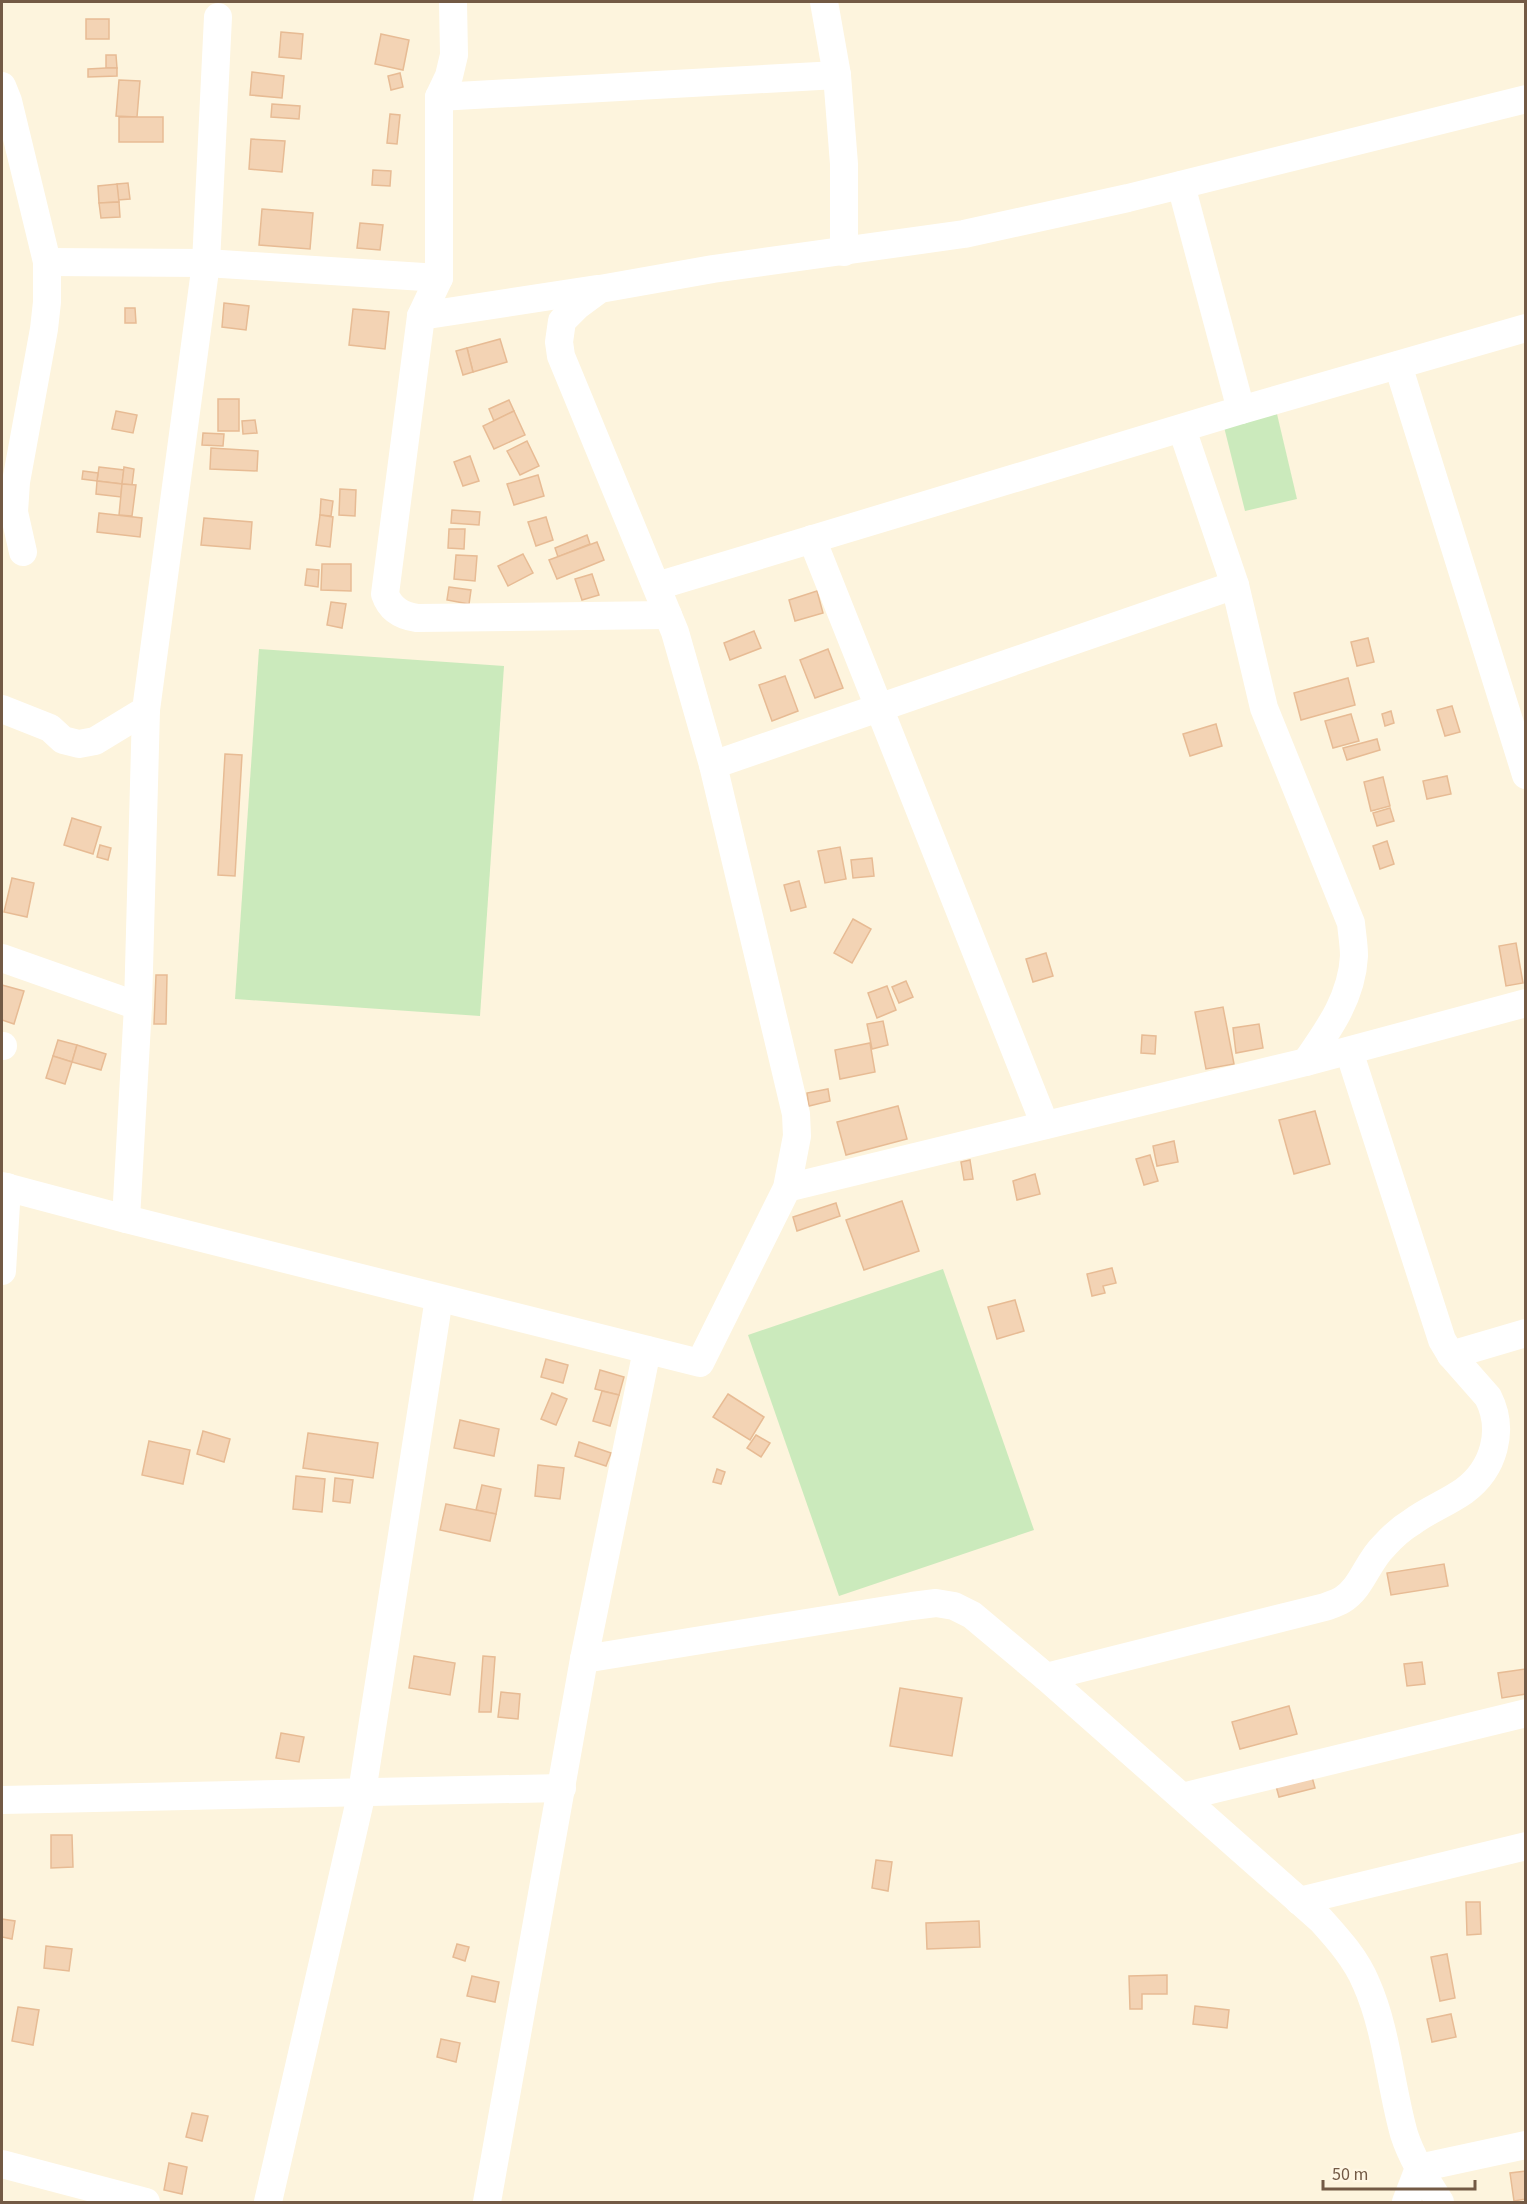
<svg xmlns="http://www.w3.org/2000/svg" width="1527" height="2204" font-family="'Source Sans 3',sans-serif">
<rect width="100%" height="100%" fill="#fdf4dd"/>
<g fill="#cbeabc">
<polygon points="1277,414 1297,499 1245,511 1224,427"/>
<polygon points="259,649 504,666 480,1016 235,999"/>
<polygon points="943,1269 1034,1530 839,1596 748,1335"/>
</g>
<g fill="#f3d3b4" stroke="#e7bb94" stroke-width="1.5">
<rect x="86" y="19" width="23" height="20"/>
<polygon points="281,32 303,34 301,59 279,57"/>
<polygon points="381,34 409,40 403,70 375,64"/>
<polygon points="106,55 116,55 117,68 106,68"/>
<polygon points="106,68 117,68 117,76 88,77 88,69"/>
<polygon points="252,72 284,76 282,98 250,95"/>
<polygon points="400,73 403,87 391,90 388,76"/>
<polygon points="119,80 140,81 137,117 116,116"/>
<polygon points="272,104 300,106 299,119 271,117"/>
<polygon points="390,114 400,115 397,144 387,143"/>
<rect x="119" y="117" width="44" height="25"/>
<polygon points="251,139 285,141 282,172 249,169"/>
<polygon points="373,170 391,171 390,186 372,185"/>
<polygon points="128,183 130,199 118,200 117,184"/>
<polygon points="117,184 119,202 99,203 98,186"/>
<polygon points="119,202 120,217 101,218 99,203"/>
<polygon points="262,209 313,213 310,249 259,245"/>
<polygon points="360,223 383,225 380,250 357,248"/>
<polygon points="224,303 249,306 246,330 222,327"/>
<polygon points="125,308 135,308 136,323 125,323"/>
<polygon points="353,309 389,312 385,349 349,345"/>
<polygon points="500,339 507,362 473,372 467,348"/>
<polygon points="467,348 473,372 463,375 456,351"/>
<rect x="218" y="399" width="21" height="32"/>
<polygon points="509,400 514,411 494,421 489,409"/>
<polygon points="116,411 137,415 133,433 112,429"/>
<polygon points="514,411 525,435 494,449 483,426"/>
<polygon points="255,420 257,433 243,434 242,421"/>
<polygon points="203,433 224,434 223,446 202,445"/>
<polygon points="527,441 539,466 520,475 507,451"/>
<polygon points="211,448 258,451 257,471 210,469"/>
<polygon points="470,456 479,481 463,486 454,462"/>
<polygon points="99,467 124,470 122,484 97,481"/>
<polygon points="124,467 134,469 132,485 122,484"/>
<polygon points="83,471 98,473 97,481 82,479"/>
<polygon points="538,475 544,496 514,505 507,484"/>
<polygon points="97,481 122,484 121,497 96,494"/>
<polygon points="122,484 136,485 132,516 119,515"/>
<polygon points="340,489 356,490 355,516 339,515"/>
<polygon points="321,499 333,501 331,516 320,515"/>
<polygon points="452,510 480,512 479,525 451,523"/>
<polygon points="99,513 142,518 140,537 97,532"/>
<polygon points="320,515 333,517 330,547 316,545"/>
<polygon points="546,517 553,540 536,546 528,522"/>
<polygon points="204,518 252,522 250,549 201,545"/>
<polygon points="449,529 465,529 464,549 448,548"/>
<polygon points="587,535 590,544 558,557 555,548"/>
<polygon points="597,542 604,560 557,579 549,560"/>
<polygon points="523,554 533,573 508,586 498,566"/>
<polygon points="456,555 477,556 475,581 454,579"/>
<polygon points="322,564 351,564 351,591 321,590"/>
<polygon points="307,569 319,570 318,587 305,585"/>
<polygon points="592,574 599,595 582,600 575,579"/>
<polygon points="449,587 471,590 469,604 447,600"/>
<polygon points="817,591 823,613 795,621 789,600"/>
<polygon points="331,602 346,604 342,628 327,625"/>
<polygon points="754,631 761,648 730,660 724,643"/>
<polygon points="1368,638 1374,662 1357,666 1351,642"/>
<polygon points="828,649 843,688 815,698 800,660"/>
<polygon points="785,676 798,711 772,721 759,685"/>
<polygon points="1348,678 1355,705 1301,720 1294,693"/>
<polygon points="1452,706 1460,732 1445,736 1437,710"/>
<polygon points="1391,711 1394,723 1385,726 1382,714"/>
<polygon points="1351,714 1359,741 1333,748 1325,721"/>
<polygon points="1216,724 1222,746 1190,756 1183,734"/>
<polygon points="1377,739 1380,750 1347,760 1343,748"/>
<polygon points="225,754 242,755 235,876 218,875"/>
<polygon points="1447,776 1451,794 1427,799 1423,781"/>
<polygon points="1383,777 1390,806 1371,811 1364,782"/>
<polygon points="1390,808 1394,821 1377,826 1373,813"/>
<polygon points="72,818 101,827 93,854 64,845"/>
<polygon points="1387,841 1394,864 1380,869 1373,846"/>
<polygon points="100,845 111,848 108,860 97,857"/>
<polygon points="840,847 846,879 825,883 818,851"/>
<polygon points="872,858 874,876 853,878 851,860"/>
<polygon points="12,878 34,883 27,917 4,912"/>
<polygon points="799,881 806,907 791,911 784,885"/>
<polygon points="853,919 871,929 852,963 834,953"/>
<polygon points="1516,943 1523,983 1506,986 1499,946"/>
<polygon points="1046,953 1053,976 1033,982 1026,959"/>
<polygon points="156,975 167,975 166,1024 154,1024"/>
<polygon points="906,981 913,997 899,1003 892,987"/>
<polygon points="2,985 24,991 14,1024 2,1020"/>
<polygon points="887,986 896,1010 877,1018 868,993"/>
<polygon points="1223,1007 1234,1064 1206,1069 1195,1012"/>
<polygon points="883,1021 888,1045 872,1049 867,1024"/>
<polygon points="1259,1024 1263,1048 1236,1053 1233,1028"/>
<polygon points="1142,1035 1156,1036 1155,1054 1141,1053"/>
<polygon points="58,1040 77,1045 72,1062 53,1056"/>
<polygon points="870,1043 875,1072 840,1079 835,1050"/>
<polygon points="77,1045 106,1054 101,1070 72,1062"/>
<polygon points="53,1056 72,1062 65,1084 46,1078"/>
<polygon points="828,1089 830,1101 809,1106 807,1093"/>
<polygon points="898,1106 907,1139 846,1155 837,1122"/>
<polygon points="1315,1111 1330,1164 1294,1174 1279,1120"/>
<polygon points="1174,1141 1178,1162 1157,1166 1153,1146"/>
<polygon points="1150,1155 1158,1181 1144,1185 1136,1159"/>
<polygon points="970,1160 973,1179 964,1180 961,1162"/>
<polygon points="1035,1174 1040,1194 1017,1200 1013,1181"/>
<polygon points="902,1201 919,1251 864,1270 846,1220"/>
<polygon points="836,1203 840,1216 797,1231 793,1217"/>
<polygon points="1112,1268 1116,1283 1103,1286 1105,1293 1092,1296 1087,1274"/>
<polygon points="1015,1300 1024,1331 997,1339 988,1307"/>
<polygon points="546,1359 568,1365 563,1383 541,1377"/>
<polygon points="600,1370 624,1377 619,1395 595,1389"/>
<polygon points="602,1391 619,1395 610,1426 593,1421"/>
<polygon points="552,1393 567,1399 556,1425 541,1419"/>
<polygon points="728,1394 764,1417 750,1440 713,1417"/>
<polygon points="460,1420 499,1429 494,1456 454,1448"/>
<polygon points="203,1431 230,1439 224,1462 197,1454"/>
<polygon points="308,1433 378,1443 373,1478 303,1468"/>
<polygon points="756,1435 770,1443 761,1457 747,1448"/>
<polygon points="149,1441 190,1450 183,1484 142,1475"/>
<polygon points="579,1442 611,1453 606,1466 575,1456"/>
<polygon points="538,1465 564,1468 560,1499 535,1496"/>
<polygon points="717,1469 725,1472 721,1484 713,1482"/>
<polygon points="296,1476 325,1479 322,1512 293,1509"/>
<polygon points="335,1478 353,1480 350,1503 333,1501"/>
<polygon points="482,1485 501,1489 496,1514 476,1510"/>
<polygon points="446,1504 496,1514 490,1541 440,1530"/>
<polygon points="1444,1564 1448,1586 1391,1595 1387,1573"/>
<polygon points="414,1656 455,1663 450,1695 409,1688"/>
<polygon points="483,1656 495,1657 491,1712 479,1712"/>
<polygon points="1422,1662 1425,1684 1407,1686 1404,1664"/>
<polygon points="1525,1669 1526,1694 1502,1698 1498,1673"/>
<polygon points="900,1688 962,1698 952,1756 890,1746"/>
<polygon points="501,1692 520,1694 518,1719 498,1717"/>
<polygon points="1289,1706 1297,1734 1240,1749 1232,1722"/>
<polygon points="281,1733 304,1737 299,1762 276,1758"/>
<polygon points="1312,1777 1315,1788 1279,1797 1276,1786"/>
<polygon points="51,1835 72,1835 73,1867 51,1868"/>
<polygon points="876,1860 892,1862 888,1891 872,1888"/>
<polygon points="1466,1902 1480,1902 1481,1934 1467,1935"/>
<polygon points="2,1919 15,1921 12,1939 2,1937"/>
<polygon points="979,1921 980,1947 927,1949 926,1923"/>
<polygon points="457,1944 469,1947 465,1961 453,1957"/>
<polygon points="46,1946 72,1949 69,1971 44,1968"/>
<polygon points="1447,1954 1455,1998 1440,2001 1431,1957"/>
<polygon points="1167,1975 1167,1994 1142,1994 1142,2009 1130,2009 1129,1976"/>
<polygon points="472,1976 499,1982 495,2002 467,1996"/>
<polygon points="1195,2006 1229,2010 1227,2028 1193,2024"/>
<polygon points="18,2007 39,2010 33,2045 12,2041"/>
<polygon points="1451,2014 1456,2037 1432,2042 1427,2019"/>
<polygon points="441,2039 460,2043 456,2062 437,2057"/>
<polygon points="192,2113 208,2116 202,2141 186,2137"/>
<polygon points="169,2163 187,2167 182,2194 164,2190"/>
<polygon points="1526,2171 1526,2199 1514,2201 1510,2173"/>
</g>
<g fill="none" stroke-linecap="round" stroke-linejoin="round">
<g stroke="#fff" stroke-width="28">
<path d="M453 2 454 55 449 76 439 97V278L421 316 385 594C390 609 402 616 417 618L668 615"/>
<polyline points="824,2 837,75 844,164 844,252"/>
<polyline points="2,86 8,101 47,262 47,302 44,329 16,482 14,512 23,552"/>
<polyline points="439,97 837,75"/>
<polyline points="1181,185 1241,410"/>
<polyline points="47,262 206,263 439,278"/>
<polyline points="421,316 597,289"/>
<polyline points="1398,365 1526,775"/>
<path d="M1182 429 1235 585 1264 708 1351 923C1352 934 1354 945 1354 956 1352 997 1329 1029 1306 1062"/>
<polyline points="812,539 1045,1125"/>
<polyline points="657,586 1241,410 1526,328"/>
<polyline points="2,709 50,728 63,740 79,744 95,741 146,710"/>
<polyline points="713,765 1235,585"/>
<polyline points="2,958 138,1006"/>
<polyline points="2,1046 3,1046"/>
<polyline points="2,1186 126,1219 700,1363 787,1188 797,1136 796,1114 713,765 675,632 561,356 559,342 562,321 577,306 600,289 713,269 964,234 1128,198 1526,99"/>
<polyline points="787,1188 1306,1062 1526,1003"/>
<polyline points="126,1219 138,1006 146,710 206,263 218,17"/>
<polyline points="2,1271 7,1187"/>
<polyline points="1451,1355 1526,1333"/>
<path d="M584 1659 912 1606 936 1603 954 1606 972 1615 1046 1677 1321 1920C1339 1940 1356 1959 1366 1983 1387 2030 1390 2084 1404 2134 1412 2159 1426 2180 1440 2202"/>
<path d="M1046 1677 1325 1607C1330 1605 1337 1603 1342 1600 1362 1588 1367 1562 1384 1546 1392 1537 1402 1528 1412 1522 1428 1510 1447 1503 1464 1491 1494 1469 1505 1430 1488 1397L1451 1355 1442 1340 1349 1051"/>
<polyline points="1182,1797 1526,1713"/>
<polyline points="2,1800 562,1788"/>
<polyline points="1299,1901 1526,1846"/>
<polyline points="2,2164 146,2202"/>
<polyline points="1419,2168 1526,2145"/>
<polyline points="268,2202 362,1792 439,1298"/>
<polyline points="487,2202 584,1659 647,1350"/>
<polyline points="1406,2202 1419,2168"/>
</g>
</g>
<rect width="1527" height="2204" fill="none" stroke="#735a45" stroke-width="6"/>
<path d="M1323 2180v9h152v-9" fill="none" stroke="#735a45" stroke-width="3"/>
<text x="1332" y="2180" font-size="18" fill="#735a45" stroke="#fff7e4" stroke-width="4.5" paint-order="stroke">50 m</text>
</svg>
